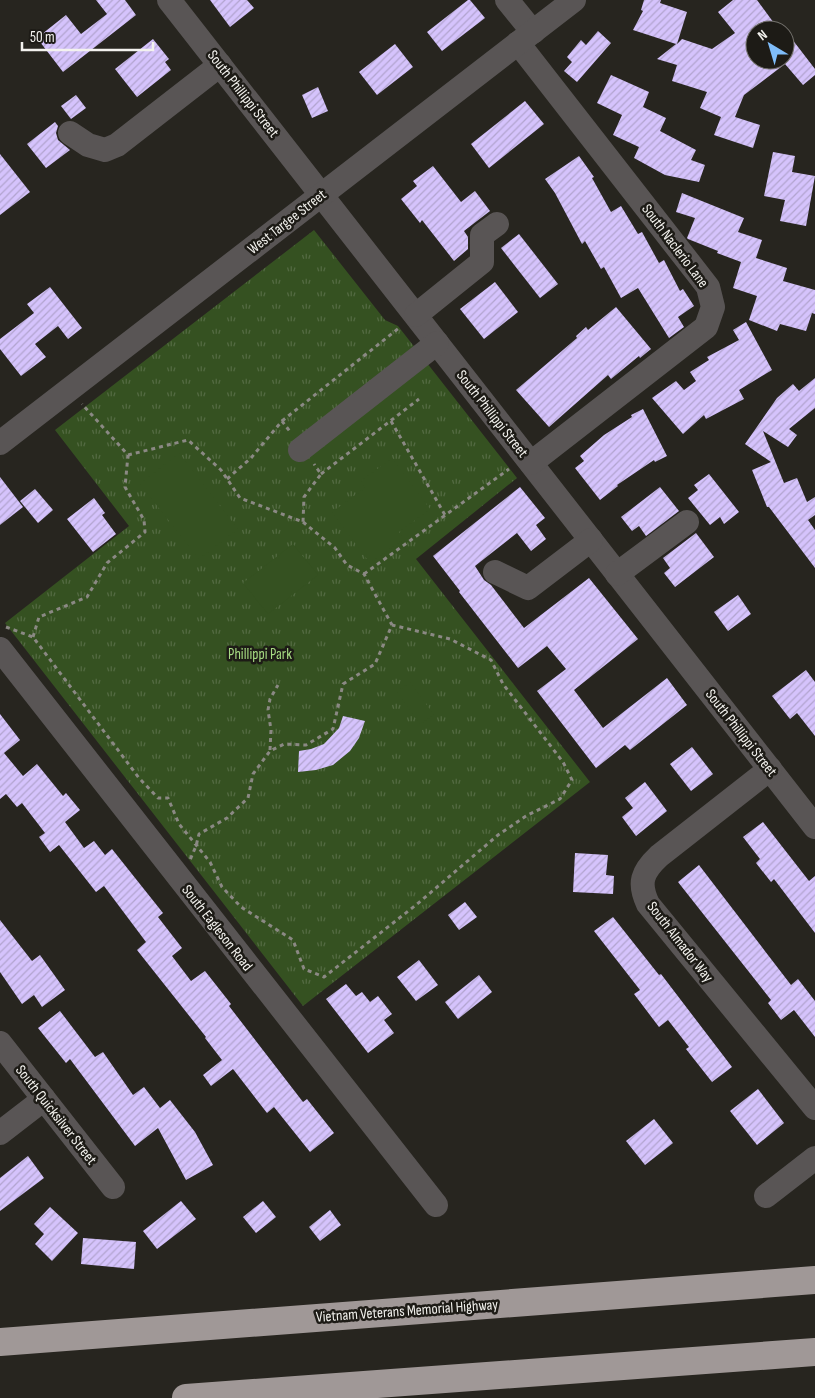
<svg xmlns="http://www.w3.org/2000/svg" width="815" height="1398" font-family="'Sofia Sans Condensed',sans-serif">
<defs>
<pattern id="grass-tufts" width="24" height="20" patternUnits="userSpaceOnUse" patternTransform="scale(1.25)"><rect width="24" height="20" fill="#355121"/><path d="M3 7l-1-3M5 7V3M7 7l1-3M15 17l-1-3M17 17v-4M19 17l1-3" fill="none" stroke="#536a42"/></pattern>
<pattern id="building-hatch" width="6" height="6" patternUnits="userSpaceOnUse" patternTransform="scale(1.25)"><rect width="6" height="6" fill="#d5c3fc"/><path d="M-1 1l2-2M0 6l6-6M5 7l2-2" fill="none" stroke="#b2a4cf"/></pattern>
</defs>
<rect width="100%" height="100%" fill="#27251f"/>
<polygon fill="url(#grass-tufts)" points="314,230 385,320 398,326 517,478 416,559 590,782 303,1006 5,623 129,526 55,430"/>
<g fill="#355121">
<polygon points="179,453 238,529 199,559 140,484"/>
<polygon points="392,458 430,509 399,532 404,539 370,563 332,512 365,488 361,481"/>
<polygon points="293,544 318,575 268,614 243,583"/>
<polygon points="410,682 434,715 420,724 397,692"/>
</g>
<g fill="url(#building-hatch)">
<polygon points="96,0 125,0 136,15 63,72 37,38 66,15 81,34 107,14"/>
<polygon points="210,0 247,0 254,8 230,27"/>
<polygon points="468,0 470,0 485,18 442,51 427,32"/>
<polygon points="644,0 661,0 660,3 687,12 677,44 682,39 712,49 735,33 718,12 733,0 757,0 779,30 755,30 755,60 785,60 785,30 815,69 815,75 803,85 785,64 744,95 735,117 760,125 753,148 714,135 721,117 700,108 707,92 672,81 677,65 657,59 676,44 633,30 643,11 641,10"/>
<polygon points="598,31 611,43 577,82 564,71 572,62 567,57 581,40 586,45"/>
<polygon points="153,39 169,59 165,62 171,70 137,97 115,69"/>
<polygon points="395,44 413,67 377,95 359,72"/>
<polygon points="611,75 649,92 643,107 666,118 660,131 696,150 691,160 705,165 699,182 665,175 634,158 639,147 613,135 622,115 597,103"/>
<polygon points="318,87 328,111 312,118 302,95"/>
<polygon points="76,95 86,108 71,119 61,106"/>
<polygon points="525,101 544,124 489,168 471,144"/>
<polygon points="55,122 58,126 56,133 58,140 70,150 46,168 27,144"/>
<polygon points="773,152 795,156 792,172 815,176 806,226 780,221 785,200 764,196"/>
<polygon points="0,154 30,192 0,215"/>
<polygon points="579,156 594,177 592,178 611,212 621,206 638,234 642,232 659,263 664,260 680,291 683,289 694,306 678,317 684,327 669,338 638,288 621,298 604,267 601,269 585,241 582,244 555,193 545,179"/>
<polygon points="433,166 461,202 475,191 490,211 464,231 468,237 468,249 454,261 422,220 420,223 401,199 417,186 413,181"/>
<polygon points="682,193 744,218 738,232 762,240 756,258 787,268 783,281 815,290 815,314 812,313 806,331 780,324 777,331 749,320 757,296 733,288 741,262 717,253 718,251 688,239 687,238 695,218 676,212"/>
<polygon points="519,234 558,284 540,298 501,248"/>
<polygon points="495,282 518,312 484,339 460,309"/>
<polygon points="50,287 82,328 68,339 58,326 35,344 46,357 21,376 0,349 0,339 34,313 27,304"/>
<polygon points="616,307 651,349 640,358 639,356 611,379 608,375 549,427 516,390 577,338 576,336 586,327 588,330"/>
<polygon points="746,322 772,370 739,390 744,399 706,419 704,415 683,434 652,398 676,381 684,390 696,381 690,372 709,360 707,357 739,340 733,330"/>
<polygon points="815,378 815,408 789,429 797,435 788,447 763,431 784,483 797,478 807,502 815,497 815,515 808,520 815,530 815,568 769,507 767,507 752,470 771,462 745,444 777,398 793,384 799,391"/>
<polygon points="643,409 667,456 655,462 654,460 617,485 618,486 600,500 575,468 584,461 580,456 604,435 632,417 631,415"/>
<polygon points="709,474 739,512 724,524 720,517 710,525 688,498 698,490 694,485"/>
<polygon points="0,477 23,507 0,525"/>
<polygon points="520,487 545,518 536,525 546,539 531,551 517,533 475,566 484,580 491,585 524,628 589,578 638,639 574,690 603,728 667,678 687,705 630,750 625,745 596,768 537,691 566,669 547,646 518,668 459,592 460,591 433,556"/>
<polygon points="660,487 679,511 646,536 639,526 632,531 621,517"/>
<polygon points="35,489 53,510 38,523 20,501"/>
<polygon points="94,498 105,513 102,515 116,534 93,552 67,519"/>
<polygon points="696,533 714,557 675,587 664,573 670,568 663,558"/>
<polygon points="738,595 751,614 728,631 714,612"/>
<polygon points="806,670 815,682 815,736 797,713 790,719 772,696"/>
<polygon points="0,714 20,740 4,753 23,776 37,764 63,796 66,793 80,810 65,822 84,848 94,841 105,855 112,849 163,913 158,917 182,948 172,956 191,981 205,971 231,1004 229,1006 303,1102 307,1099 334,1133 310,1152 274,1107 267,1113 233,1069 211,1086 203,1075 222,1060 205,1038 206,1037 137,950 146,942 104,886 96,892 59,845 50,852 39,837 45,833 22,803 17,807 6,794 0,799"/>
<polygon points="343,716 365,721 359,738 350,751 333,765 316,770 298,772 299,751 311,749 324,744 339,728"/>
<polygon points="692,747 713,774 691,791 670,764"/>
<polygon points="645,782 667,811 636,836 622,817 633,808 625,798"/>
<polygon points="763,822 809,881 815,876 815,933 774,879 771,882 756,863 760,859 743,837"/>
<polygon points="575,853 608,855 606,875 614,876 613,894 573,892"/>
<polygon points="699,865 791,985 798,979 815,1001 815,1037 794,1010 781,1020 768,1003 771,1000 678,882"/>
<polygon points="465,902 477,917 459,930 448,915"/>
<polygon points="613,917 659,975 661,974 732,1067 712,1082 686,1049 689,1047 668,1020 659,1027 634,994 640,990 594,931"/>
<polygon points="0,920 32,961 40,955 65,990 42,1007 34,995 22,1004 0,972"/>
<polygon points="419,960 438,985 416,1001 397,977"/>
<polygon points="479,975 492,992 458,1019 445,1002"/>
<polygon points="346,984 356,996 362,992 370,1002 378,996 392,1014 384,1020 394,1033 368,1053 326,999"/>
<polygon points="60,1011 95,1057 103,1052 133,1095 144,1087 160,1108 170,1100 195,1132 213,1165 186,1180 158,1128 135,1146 70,1059 66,1063 38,1028"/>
<polygon points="758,1089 784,1123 757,1145 730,1111"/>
<polygon points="654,1119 673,1143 645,1165 626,1141"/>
<polygon points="28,1156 44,1178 0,1211 0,1178"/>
<polygon points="181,1201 196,1219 157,1249 143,1231"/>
<polygon points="263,1201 276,1217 256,1233 243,1217"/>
<polygon points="50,1207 78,1233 52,1261 35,1244 44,1234 34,1224"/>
<polygon points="330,1210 341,1225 320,1241 309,1227"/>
<polygon points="83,1238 136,1242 134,1269 81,1264"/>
</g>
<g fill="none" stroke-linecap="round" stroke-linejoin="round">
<g stroke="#8b8984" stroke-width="3" stroke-dasharray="4 4" stroke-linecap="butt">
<polyline points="282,421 399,328"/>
<polyline points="391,421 445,515"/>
<polyline points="128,455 188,440 221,470 240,498 303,522 304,497 321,474 314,464"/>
<polyline points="321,474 419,399"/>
<polyline points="227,479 251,458 282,421 291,433"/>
<polyline points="303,522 335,548 347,565 364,574 392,625"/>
<polyline points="364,574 509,469"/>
<polyline points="6,627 33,637 139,778 158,798 168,798 179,824 210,862 222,887 241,907 293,940 304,969 324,977 416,905 498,835 526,816 560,799 572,780 563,762 503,684 491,660 450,639 392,625 375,664 343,684 333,729 306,745 284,744 270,751 253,774 248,798 227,818 199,834 196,846 190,860"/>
<polyline points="33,637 39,617 87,597 107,563 145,532 144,520 125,487 128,455 82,404"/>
<polyline points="270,750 271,730 268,710 270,699 278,685"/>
</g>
<g stroke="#595555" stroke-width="24">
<polyline points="169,0 815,827"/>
<polyline points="507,0 533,32"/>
<polyline points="518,43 708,287 713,307 706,327 531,463"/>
<polyline points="70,133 88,145 105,150 117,145 220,65"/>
<polyline points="416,315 482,262 482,235 497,224"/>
<polyline points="0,443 574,0"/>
<polyline points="300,450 437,343"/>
<polyline points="495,572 528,588 591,540"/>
<polyline points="617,574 687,522"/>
<polyline points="0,649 436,1205"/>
<path d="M770 769 659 856C642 872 638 883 648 904L815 1108"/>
<polyline points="0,1043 113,1187"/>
<polyline points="0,1133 44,1099"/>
<polyline points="766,1196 815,1158"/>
</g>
<g stroke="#a09897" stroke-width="28">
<polyline points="0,1342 815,1280"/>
<polyline points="186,1398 815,1352"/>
</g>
</g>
<g text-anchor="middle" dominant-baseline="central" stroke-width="5" stroke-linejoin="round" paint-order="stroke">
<g font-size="15" fill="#f3f2ee" stroke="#1d1b16">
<text transform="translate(243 94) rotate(52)">South Phillippi Street</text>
<text transform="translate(287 222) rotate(-38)">West Targee Street</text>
<text transform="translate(675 246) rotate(53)">South Naclerio Lane</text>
<text transform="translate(492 414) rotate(52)">South Phillippi Street</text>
<text transform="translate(741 733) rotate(52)">South Phillippi Street</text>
<text transform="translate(217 928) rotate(52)">South Eagleson Road</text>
<text transform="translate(680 942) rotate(52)">South Almador Way</text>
<text transform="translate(56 1115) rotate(52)">South Quicksilver Street</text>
<text transform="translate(407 1311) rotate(-4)">Vietnam Veterans Memorial Highway</text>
</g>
<g font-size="15" fill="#a6db82" stroke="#1d1b16">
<text x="260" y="654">Phillippi Park</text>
</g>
</g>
<g transform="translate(770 45) rotate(322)"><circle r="24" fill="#1d1b16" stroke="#73716c"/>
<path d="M0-4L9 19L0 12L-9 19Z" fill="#7fbdfa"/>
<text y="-8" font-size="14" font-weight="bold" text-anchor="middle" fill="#f3f2ee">N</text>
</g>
<path d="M22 42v8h131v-8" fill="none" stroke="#f3f2ee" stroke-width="2.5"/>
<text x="30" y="42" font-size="15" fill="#f3f2ee" stroke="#1d1b16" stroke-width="4" paint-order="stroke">50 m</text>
</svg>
